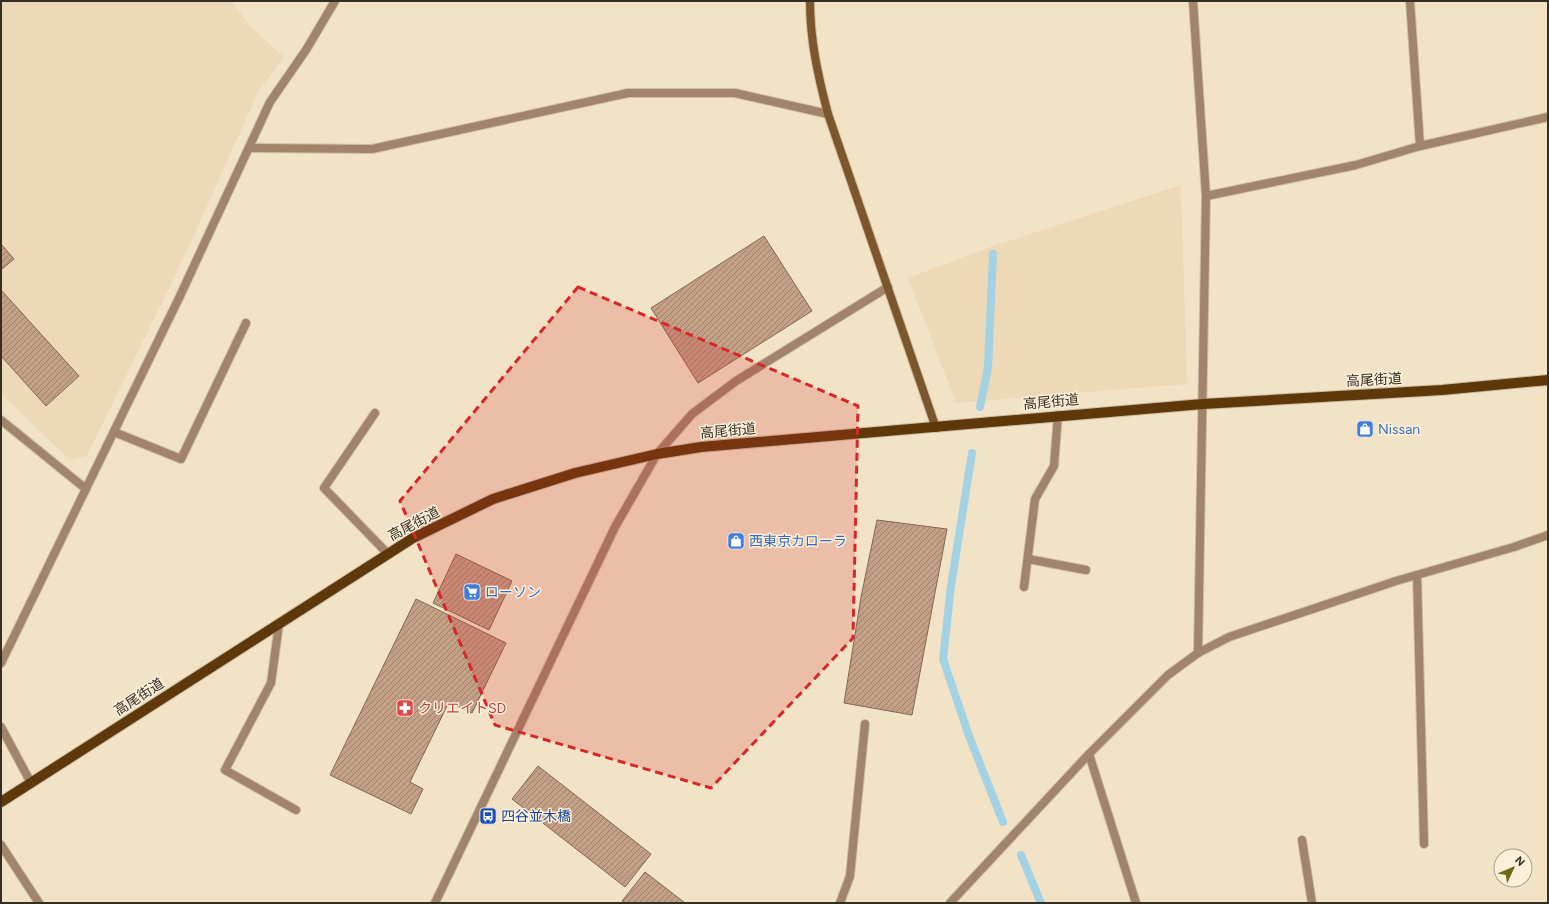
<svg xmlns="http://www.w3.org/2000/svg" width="1549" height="904" font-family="Figtree,'Noto Sans JP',sans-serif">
<defs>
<pattern id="building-hatch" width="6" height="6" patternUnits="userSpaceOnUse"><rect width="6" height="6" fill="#c39f86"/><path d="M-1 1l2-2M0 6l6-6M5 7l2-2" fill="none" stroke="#9f826d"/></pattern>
</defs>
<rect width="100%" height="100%" fill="#f2e3c7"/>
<g fill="#edd9b7">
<polygon points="1,1 231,1 252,28 284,57 258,92 187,251 87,456 70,460 1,394"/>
<polygon points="1181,185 1187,384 956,403 908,278 993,246"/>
</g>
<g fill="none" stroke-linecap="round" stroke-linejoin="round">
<g stroke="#a2d2e3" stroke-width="8">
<polyline points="980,407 988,368 993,254"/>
<polyline points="972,453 951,586 943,659 969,736 1003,822"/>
<polyline points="1021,855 1041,903"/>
</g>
</g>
<g fill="url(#building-hatch)" stroke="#816857">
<polygon points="764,236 812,311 698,383 651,308"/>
<polygon points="1,244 14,259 1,270"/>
<polygon points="1,290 79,376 46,406 1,356"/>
<polygon points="877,520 947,529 912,715 844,703 861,597"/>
<polygon points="456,554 512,581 489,630 433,603"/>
<polygon points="416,599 506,643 472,713 449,702 410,782 423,789 411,814 330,775"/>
<polygon points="538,766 651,854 625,887 512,799"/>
<polygon points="645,872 685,903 625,903 622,901"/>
</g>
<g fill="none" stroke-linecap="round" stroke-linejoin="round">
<defs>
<g id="lane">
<polyline points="249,148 372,149 628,93 735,93 828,114"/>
<polyline points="375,413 324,488 388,554"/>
<polyline points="114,432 181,459 246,323"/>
<polyline points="657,454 692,414 736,381 888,287"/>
<polyline points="1028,559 1086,570"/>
<polyline points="1417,575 1424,844"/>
<polyline points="1024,587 1035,499 1054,466 1058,415"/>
<polyline points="1302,840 1312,903"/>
<polyline points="1,845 39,903"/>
<polyline points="840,903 850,876 865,724"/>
</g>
<g id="street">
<polyline points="1193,1 1206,196 1198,653"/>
<polyline points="1410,1 1420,146"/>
<polyline points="1206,196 1356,165 1420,146 1548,117"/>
<polyline points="1,420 86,489"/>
<polyline points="279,624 271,683 225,770 296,810"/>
<polyline points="1,663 180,296 270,102 306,50 335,1"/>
<polyline points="1,727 31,783"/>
<polyline points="1089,754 1136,903"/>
<polyline points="435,903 615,527 657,454"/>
<polyline points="950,903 1089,754 1168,675 1198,653 1229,637 1396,581 1514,547 1548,535"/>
</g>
<path id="secondary" d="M810 1C810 40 818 76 828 114L936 428"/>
<polyline id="primary" points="1,802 413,538 493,499 575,473 657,454 701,447 1203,404 1442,390 1548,380"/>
</defs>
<use href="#lane" stroke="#ccbfa6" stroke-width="10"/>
<use href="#street" stroke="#ccbfa6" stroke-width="10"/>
<use href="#secondary" stroke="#ccbfa6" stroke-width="10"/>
<use href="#primary" stroke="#ccbfa6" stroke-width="12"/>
<use href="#lane" stroke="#a18469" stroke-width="8"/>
<use href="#street" stroke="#a18469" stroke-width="8"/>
<use href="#secondary" stroke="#7e562c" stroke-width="8"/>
<use href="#primary" stroke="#5e3809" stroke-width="10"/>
</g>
<path fill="#d62828" fill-opacity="0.2" stroke="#d62828" stroke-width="3" stroke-dasharray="8 5" stroke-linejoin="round" d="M578 287 858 406 853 638 711 788 495 725 400 501Z"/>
<defs>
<symbol id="shop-square" viewBox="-11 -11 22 22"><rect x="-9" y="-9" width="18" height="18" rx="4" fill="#3f7fe0" stroke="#fdf0da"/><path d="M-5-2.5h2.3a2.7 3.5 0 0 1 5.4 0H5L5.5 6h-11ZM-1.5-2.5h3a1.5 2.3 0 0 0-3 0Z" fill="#fff"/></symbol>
<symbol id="supermarket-square" viewBox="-11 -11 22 22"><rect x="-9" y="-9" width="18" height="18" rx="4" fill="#3f7fe0" stroke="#fdf0da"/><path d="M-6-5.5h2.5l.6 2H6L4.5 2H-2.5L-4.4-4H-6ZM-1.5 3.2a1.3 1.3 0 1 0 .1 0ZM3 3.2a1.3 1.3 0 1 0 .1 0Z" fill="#fff"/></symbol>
<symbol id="pharmacy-square" viewBox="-11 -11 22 22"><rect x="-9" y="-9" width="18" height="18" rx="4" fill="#e0444e" stroke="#fdf0da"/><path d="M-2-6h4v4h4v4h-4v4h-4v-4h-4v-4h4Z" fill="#fff"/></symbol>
<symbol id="bus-square" viewBox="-11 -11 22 22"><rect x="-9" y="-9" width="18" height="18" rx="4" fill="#1a4fb4" stroke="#fdf0da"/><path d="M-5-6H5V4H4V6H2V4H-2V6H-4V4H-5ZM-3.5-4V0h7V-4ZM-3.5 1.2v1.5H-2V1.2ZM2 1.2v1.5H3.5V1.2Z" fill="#fff"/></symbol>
</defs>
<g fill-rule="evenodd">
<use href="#shop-square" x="1355" y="419" width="20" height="20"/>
<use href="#shop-square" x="726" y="531" width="20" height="20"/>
<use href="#supermarket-square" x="462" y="582" width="20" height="20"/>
<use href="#pharmacy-square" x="395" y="698" width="20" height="20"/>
<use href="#bus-square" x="478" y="806" width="20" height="20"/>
</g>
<g text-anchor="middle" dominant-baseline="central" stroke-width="3" stroke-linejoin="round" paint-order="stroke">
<g font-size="14" fill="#342e24" stroke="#fdf0da">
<text transform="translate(1374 380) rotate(-3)">高尾街道</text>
<text transform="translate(1051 402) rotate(-5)">高尾街道</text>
<text transform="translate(728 431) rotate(-5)">高尾街道</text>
<text transform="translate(414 524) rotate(-28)">高尾街道</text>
<text transform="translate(139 697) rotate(-33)">高尾街道</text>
</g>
<g font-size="14" fill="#366cbe" stroke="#fdf0da" text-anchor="start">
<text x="1378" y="429">Nissan</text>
<text x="749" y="541">西東京カローラ</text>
<text x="485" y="592">ローソン</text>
</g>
<g font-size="14" fill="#be3a42" stroke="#fdf0da" text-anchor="start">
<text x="418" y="708">クリエイトSD</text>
</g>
<g font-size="14" fill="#164399" stroke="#fdf0da" text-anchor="start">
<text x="501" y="816">四谷並木橋</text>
</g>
</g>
<rect width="1549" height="904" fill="none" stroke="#342e24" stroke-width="4"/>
<g transform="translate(1513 868) rotate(46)"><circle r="19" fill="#fdf0da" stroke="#ada291"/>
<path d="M0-3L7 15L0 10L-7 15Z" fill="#686d11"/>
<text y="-6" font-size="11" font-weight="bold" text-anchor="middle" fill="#342e24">N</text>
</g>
</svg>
